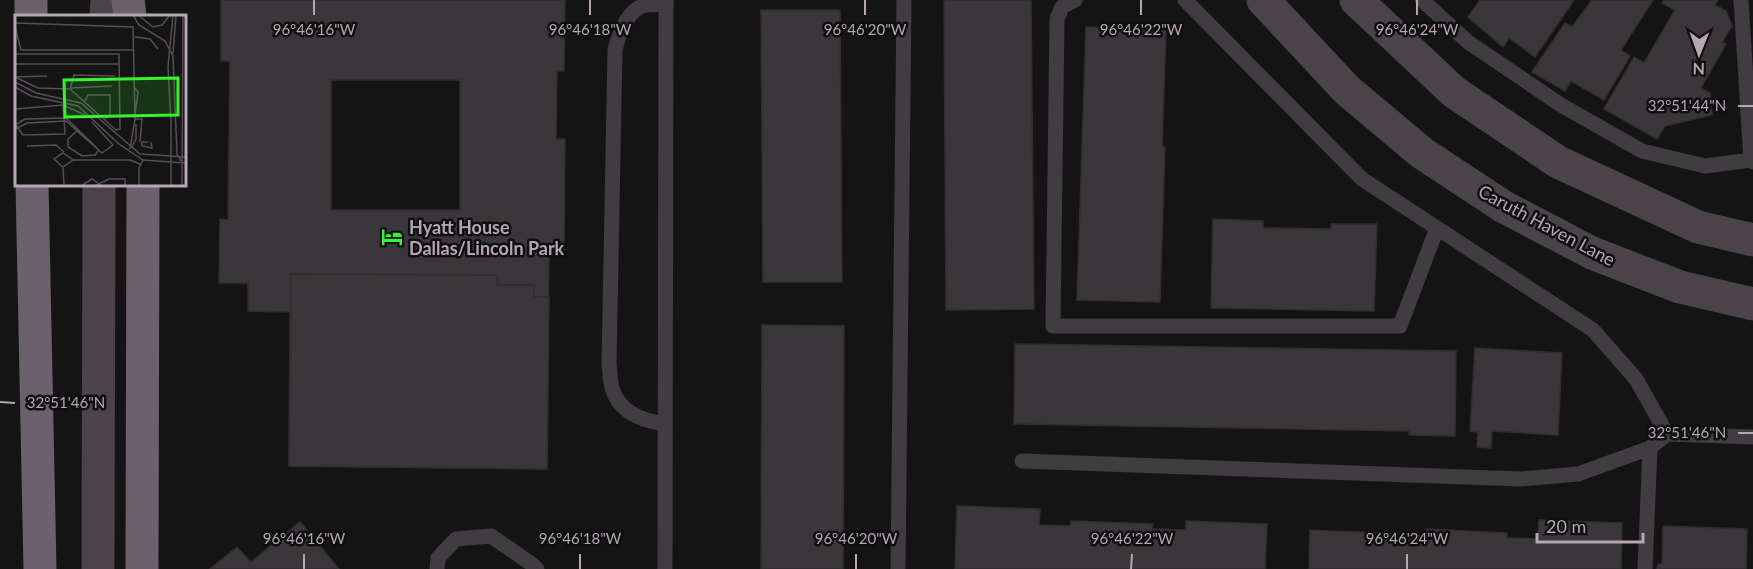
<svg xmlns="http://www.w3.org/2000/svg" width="1753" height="569" font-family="Lato,sans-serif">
<rect width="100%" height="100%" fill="#151415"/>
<g fill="#3a363a" stroke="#312e30" stroke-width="1.5" fill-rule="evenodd">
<path d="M221 0H565L564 71H557L556 139H565L564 254H549L547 469 289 466 290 312 248 311V283H219L220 219 228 220 230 61H221ZM331 80H460V210H331Z"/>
<polygon points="944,0 1031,0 1034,309 946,310"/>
<polygon points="1480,0 1574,0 1535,57 1509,38 1503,47 1468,17"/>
<polygon points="1592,0 1653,0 1621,50 1630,56 1604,100 1571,81 1565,91 1532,72 1565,23 1572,27"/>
<polygon points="1664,0 1718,0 1715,5 1726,11 1732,26 1722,42 1726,44 1701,88 1710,93 1712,115 1665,126 1657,139 1604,109 1634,57 1644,63 1675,10 1662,3"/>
<polygon points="761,10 840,10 842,282 763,282"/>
<polygon points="1086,27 1166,29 1162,146 1165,147 1160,302 1077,300"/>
<polygon points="1213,219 1263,221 1263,228 1331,229 1331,224 1377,224 1374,311 1211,308"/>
<polygon points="291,274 497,275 498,285 534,285 534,297 549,297 547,469 289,466"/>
<polygon points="762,325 844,326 843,569 761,569"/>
<polygon points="1015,344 1456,351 1455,436 1409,435 1409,431 1014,424"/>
<polygon points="1475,348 1562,353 1558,435 1492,431 1491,448 1477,447 1478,432 1470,431"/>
<polygon points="957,506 1040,509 1039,525 1070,526 1071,521 1153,524 1152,529 1186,530 1186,521 1267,524 1265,569 955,569"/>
<polygon points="1539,520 1622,523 1621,569 1309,569 1310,530 1425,535 1426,529 1507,533 1507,538 1538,539"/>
<polygon points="300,522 339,569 210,569 237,547 251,562"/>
<polygon points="1663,526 1747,529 1746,569 1657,569 1658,564 1662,564"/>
</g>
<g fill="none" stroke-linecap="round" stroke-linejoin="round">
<g stroke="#413c41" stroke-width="15">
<polyline points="1075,0 1062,7 1057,19 1053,326 1400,326 1437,228"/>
<polyline points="1185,0 1362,179 1593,330 1636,379 1667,434 1753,437"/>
<polyline points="1422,0 1468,42 1561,105 1642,151 1705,166 1751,160"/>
<polyline points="1741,0 1751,160 1753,162"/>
<path d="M665 424C643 421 619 413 612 388 610 381 610 372 609 364L615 50C619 34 627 9 646 5 652 4 660 5 666 4"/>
<polyline points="1022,461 1521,479 1578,474 1650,448"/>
<polyline points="437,569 438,558 456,539 491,536 533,565 537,569"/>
<polyline points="665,569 666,0"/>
<polyline points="898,569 904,0"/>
<polyline points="1645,569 1650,448 1667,434"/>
</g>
<g stroke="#4a434a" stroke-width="33">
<polyline points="1263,0 1347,90 1422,153 1504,207 1592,253 1680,287 1753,304"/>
<polyline points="1356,0 1454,92 1558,162 1698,227 1753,240"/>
<polyline points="106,16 107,0"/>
<polyline points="98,569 99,184"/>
</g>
<g stroke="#6b616b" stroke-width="33">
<polyline points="31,0 31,16"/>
<polyline points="128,0 130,16"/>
<polyline points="32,184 40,569"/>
<polyline points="142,569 143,184"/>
</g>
</g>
<path fill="none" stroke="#b6a5b6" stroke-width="2" d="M314 15V0M590 15V0M865 15V0M1141 15V0M1417 15V0M1738 106H1753M0 402 15 403M1738 433H1753M304 569V554M580 569V554M856 569V554M1131 569 1132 554M1407 569V554"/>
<defs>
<symbol id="hotel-bare" viewBox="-9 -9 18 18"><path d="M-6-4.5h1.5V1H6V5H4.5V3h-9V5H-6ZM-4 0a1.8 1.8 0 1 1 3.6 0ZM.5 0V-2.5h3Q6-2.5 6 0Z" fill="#38f22f" stroke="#100f10" stroke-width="2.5" paint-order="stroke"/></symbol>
</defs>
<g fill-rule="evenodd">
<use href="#hotel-bare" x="377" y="222" width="30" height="30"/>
</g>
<g text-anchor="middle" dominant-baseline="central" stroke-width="5" stroke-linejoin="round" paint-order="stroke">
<g font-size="18" fill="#b6a5b6" stroke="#100f10">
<text transform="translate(1547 225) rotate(28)">Caruth Haven Lane</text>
</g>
<g font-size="18" font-weight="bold" fill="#b6a5b6" stroke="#100f10" text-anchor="start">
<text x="409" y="227">Hyatt House<tspan x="409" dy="21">Dallas/Lincoln Park</tspan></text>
</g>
</g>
<g transform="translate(15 15)">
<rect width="171" height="171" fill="#151415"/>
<path fill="none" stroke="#554e55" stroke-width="1.5" d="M118 0 124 10 150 26 158 41 162 139 166 146M123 0 138 12 147 10 155 0M1 8 118 12 120 104 115 134M0 12 6 35H119M120 22 135 24 143 34M0 39H104L105 114 101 115 55 74 23 73 0 62M158 39 161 0M0 49H104M0 62 32 61M0 67 21 78 66 88 125 139 171 142M0 72 16 81 63 91 104 129 128 145 171 148M56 73 97 71M120 73 123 77 120 100M55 74 59 60 100 61M70 86 73 80H95V100L90 104M50 91 70 100M0 94 48 90 50 119 8 120 0 109M120 104H127L125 127M156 105V171M156 107 153 52 158 0M0 110 10 104 51 103 82 133M0 114 12 108 51 106 87 138 98 130 77 107M63 115 53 124V132L67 141 80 140 84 135M133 127H127V131L137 133 136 127M12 131 41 130 49 137M116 133 121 124V109M58 145 48 138 39 144 48 152 58 145H115L125 149M48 152 49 171M66 171 77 164 87 171M79 171 94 164H110V171M124 171V153L128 145M167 171 168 0"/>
<path fill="#38f22f" fill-opacity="0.15" stroke="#38f22f" stroke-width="3" d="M163 63V100L50 102 49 65Z"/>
<rect width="171" height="171" fill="none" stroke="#b6a5b6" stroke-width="3"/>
</g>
<g font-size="15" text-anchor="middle" fill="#b6a5b6" stroke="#100f10" stroke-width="5" stroke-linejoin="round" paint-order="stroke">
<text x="314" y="35">96°46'16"W</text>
<text x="590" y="35">96°46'18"W</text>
<text x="865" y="35">96°46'20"W</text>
<text x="1141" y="35">96°46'22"W</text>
<text x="1417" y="35">96°46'24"W</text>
<text x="1687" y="111">32°51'44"N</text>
<text x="66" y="408">32°51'46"N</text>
<text x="1687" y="438">32°51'46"N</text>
<text x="304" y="544">96°46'16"W</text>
<text x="580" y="544">96°46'18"W</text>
<text x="856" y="544">96°46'20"W</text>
<text x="1132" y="544">96°46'22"W</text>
<text x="1407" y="544">96°46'24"W</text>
</g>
<g transform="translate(1699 54) rotate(181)" stroke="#100f10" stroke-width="4.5" paint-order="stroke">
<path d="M0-4.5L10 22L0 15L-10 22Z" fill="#b6a5b6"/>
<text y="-9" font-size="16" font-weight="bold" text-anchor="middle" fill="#b6a5b6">N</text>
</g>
<path d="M1537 533v9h106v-9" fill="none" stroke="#b6a5b6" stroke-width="3"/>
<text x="1546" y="533" font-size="18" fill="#b6a5b6" stroke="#100f10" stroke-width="4.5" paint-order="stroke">20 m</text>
</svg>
